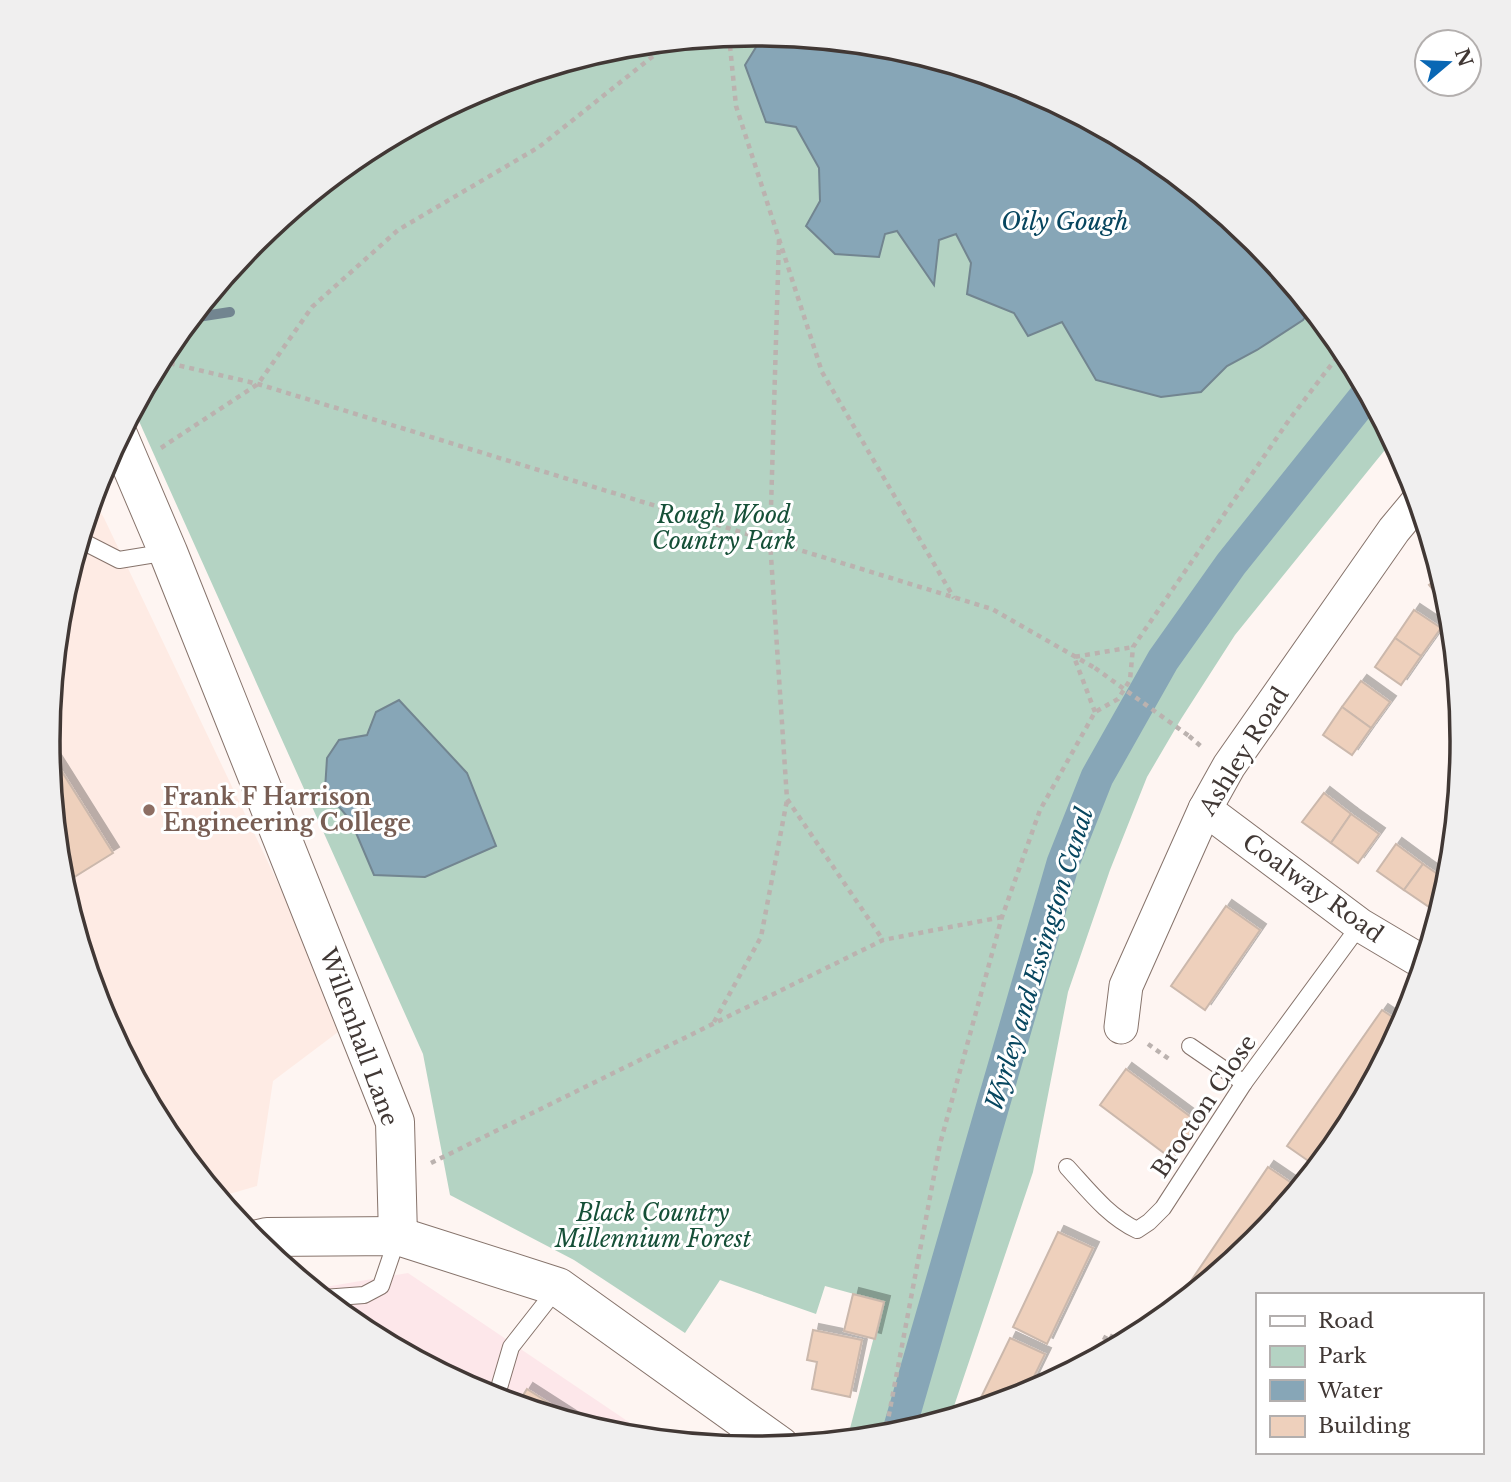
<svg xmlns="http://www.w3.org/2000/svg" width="1511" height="1482" font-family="'Libre Baskerville',serif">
<defs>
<filter id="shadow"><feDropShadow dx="6" dy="-6" stdDeviation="0" flood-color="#0004"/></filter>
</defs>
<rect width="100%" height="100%" fill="#fef5f2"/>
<polygon fill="#fde7ea" points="408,1273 654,1439 617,1435 484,1395 362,1329 313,1289"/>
<polygon fill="#feebe4" points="93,500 104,518 346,1026 273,1081 257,1186 219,1197 167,1134 101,1011 61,879 48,741 61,603"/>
<polygon fill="#b4d3c3" points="756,33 894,47 1027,87 1149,153 1256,241 1344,348 1393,440 1235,635 1181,719 1147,777 1110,870 1068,992 1033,1172 950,1418 893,1435 847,1440 883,1302 825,1286 816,1314 720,1280 685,1333 574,1260 450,1195 423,1054 134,410 167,347 255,240 363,152 485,87 618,47"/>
<g fill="#87a6b7" stroke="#728590" stroke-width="2">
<polygon points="764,34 894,47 1027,87 1149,153 1256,241 1311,308 1303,320 1257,350 1227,366 1201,392 1161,397 1096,380 1062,322 1028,336 1014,313 967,294 971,263 956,234 939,240 934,285 897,231 885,234 879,257 835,254 806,226 820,201 819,168 796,127 766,122 745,65"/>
<polygon points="399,700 467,773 496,846 425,877 374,875 351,821 325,790 327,758 339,740 367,735 376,712"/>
</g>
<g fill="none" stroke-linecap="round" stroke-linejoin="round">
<polyline stroke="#728590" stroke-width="10" points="191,318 230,312"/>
<polyline stroke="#87a6b7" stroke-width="33" points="898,1434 1063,863 1097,777 1163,660 1231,564 1368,393"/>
</g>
<g fill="#eed0bc" stroke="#cbb8ac" stroke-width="2" filter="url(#shadow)">
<polygon points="1441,575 1450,603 1450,611 1429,585"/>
<polygon points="1414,610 1441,628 1421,656 1395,638"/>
<polygon points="1395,638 1421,656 1401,685 1375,667"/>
<polygon points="1361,681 1390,702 1371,728 1342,707"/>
<polygon points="1342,707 1371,728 1352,755 1323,735"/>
<polygon points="49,751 113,853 63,884 61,879"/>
<polygon points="1324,793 1351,814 1331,843 1302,822"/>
<polygon points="1351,814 1379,834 1358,863 1331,843"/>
<polygon points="1396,844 1423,864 1404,890 1377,871"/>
<polygon points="1423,864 1449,882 1432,909 1404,890"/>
<polygon points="1226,906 1260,930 1205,1010 1171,986"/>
<polygon points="1382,1010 1403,1024 1350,1123 1317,1167 1287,1146"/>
<polygon points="1126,1069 1199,1123 1172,1159 1100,1105"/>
<polygon points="1268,1167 1299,1188 1296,1193 1256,1242 1170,1312"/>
<polygon points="1058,1232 1093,1248 1047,1344 1013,1327"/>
<polygon points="853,1294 884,1302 875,1339 844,1331"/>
<polygon points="813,1330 862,1340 850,1397 812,1389 817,1362 807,1360"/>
<polygon points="1010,1338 1045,1354 1025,1395 975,1410"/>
<polygon points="527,1389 583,1425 517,1405"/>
</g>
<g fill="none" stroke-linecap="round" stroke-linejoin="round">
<defs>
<g id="service">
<polyline points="80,540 119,560 168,552"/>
<polyline points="1190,1046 1244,1083"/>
<path d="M1067 1167C1089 1191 1108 1216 1137 1230L1149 1222 1163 1208 1244 1083 1360 925"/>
<polyline points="323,1298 364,1295 381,1286 398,1236"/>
<polyline points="496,1398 511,1347 558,1287"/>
</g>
<g id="minor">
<polyline points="1205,809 1360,925 1424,963"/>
<polyline points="1121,1027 1126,986 1205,809 1229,766 1394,530 1419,500"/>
</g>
<g id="tertiary">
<polyline points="119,437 168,552 395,1122 398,1236"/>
<polyline points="254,1240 267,1237 398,1236 558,1287 780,1446"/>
</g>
</defs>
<use href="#service" stroke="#86736b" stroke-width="18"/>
<use href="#minor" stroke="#86736b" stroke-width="35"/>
<use href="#tertiary" stroke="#86736b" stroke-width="40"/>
<g stroke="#bbb2af" stroke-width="4.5" stroke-dasharray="5 5" stroke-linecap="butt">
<polyline points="729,36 736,106 822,372 954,598"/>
<polyline points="779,240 770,541 787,799 883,940"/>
<polyline points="160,361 258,384 992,609 1095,668"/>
<polyline points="161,448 258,384 312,307 398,230 539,147 672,41"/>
<polyline points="1095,712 1074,657 1133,647"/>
<polyline points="1189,736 1204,749"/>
<polyline points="714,1022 761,937 787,800"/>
<polyline points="1148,1044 1169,1059"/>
<polyline points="431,1163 883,940 1002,917"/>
<polyline points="1095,1358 1107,1334 1124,1343"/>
<polyline points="885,1436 940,1144 1002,917 1040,810 1095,712 1118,699 1130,680 1133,647 1289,420 1344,348"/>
</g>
<use href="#service" stroke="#fff" stroke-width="16"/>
<use href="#minor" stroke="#fff" stroke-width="33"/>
<use href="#tertiary" stroke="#fff" stroke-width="38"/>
<polyline stroke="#bbb2af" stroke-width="4.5" stroke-dasharray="5 5" stroke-linecap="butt" points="1095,668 1189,736"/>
</g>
<circle fill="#8d6e63" stroke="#fff" stroke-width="2.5" cx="149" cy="810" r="7"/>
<g text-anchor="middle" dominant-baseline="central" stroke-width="6" stroke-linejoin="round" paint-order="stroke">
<g font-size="23" font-style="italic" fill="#165038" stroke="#fff">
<text x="724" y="515">Rough Wood<tspan x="724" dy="26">Country Park</tspan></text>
<text x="653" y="1213">Black Country<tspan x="653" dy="26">Millennium Forest</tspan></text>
</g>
<g font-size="23" fill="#413835" stroke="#fff">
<text transform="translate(1244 751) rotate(-58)">Ashley Road</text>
<text transform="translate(1313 888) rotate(36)">Coalway Road</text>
<text transform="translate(359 1037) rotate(70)">Willenhall Lane</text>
<text transform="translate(1204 1106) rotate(-56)">Brocton Close</text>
</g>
<g font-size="23" font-weight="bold" fill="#785e54" stroke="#fff" text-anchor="start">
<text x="163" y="797">Frank F Harrison<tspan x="163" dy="26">Engineering College</tspan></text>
</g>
<g font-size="24" font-style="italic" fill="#07465f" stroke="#fff">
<text x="1065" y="221">Oily Gough</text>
<text transform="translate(1039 959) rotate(-73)">Wyrley and Essington Canal</text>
</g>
</g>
<path d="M0 0H1511V1482H0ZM60 741a695 695 0 1 1 1390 0a695 695 0 1 1-1390 0Z" fill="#f0efef" fill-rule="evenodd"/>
<path fill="none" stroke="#413835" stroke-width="3.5" d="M60 741a695 695 0 1 1 1390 0a695 695 0 1 1-1390 0Z"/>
<rect x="1256" y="1293" width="228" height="161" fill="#ffffff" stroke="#b3afae" stroke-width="2"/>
<rect x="1270" y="1316" width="35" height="10" fill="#ffffff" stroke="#b3afae" stroke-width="2"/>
<text x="1318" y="1328" font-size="21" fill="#413835">Road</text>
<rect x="1270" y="1346" width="35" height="21" fill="#b4d3c3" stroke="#b3afae" stroke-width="2"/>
<text x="1318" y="1363" font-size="21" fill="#413835">Park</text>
<rect x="1270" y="1380" width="35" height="21" fill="#87a6b7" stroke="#b3afae" stroke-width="2"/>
<text x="1318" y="1398" font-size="21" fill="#413835">Water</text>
<rect x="1270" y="1416" width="35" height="21" fill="#eed0bc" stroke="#b3afae" stroke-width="2"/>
<text x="1318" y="1433" font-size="21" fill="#413835">Building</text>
<g transform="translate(1448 63) rotate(71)"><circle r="33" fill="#ffffff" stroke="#b3afae" stroke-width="2"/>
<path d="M0-5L12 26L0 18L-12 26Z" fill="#0967b4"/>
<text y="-10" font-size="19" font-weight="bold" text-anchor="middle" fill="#413835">N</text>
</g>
</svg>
